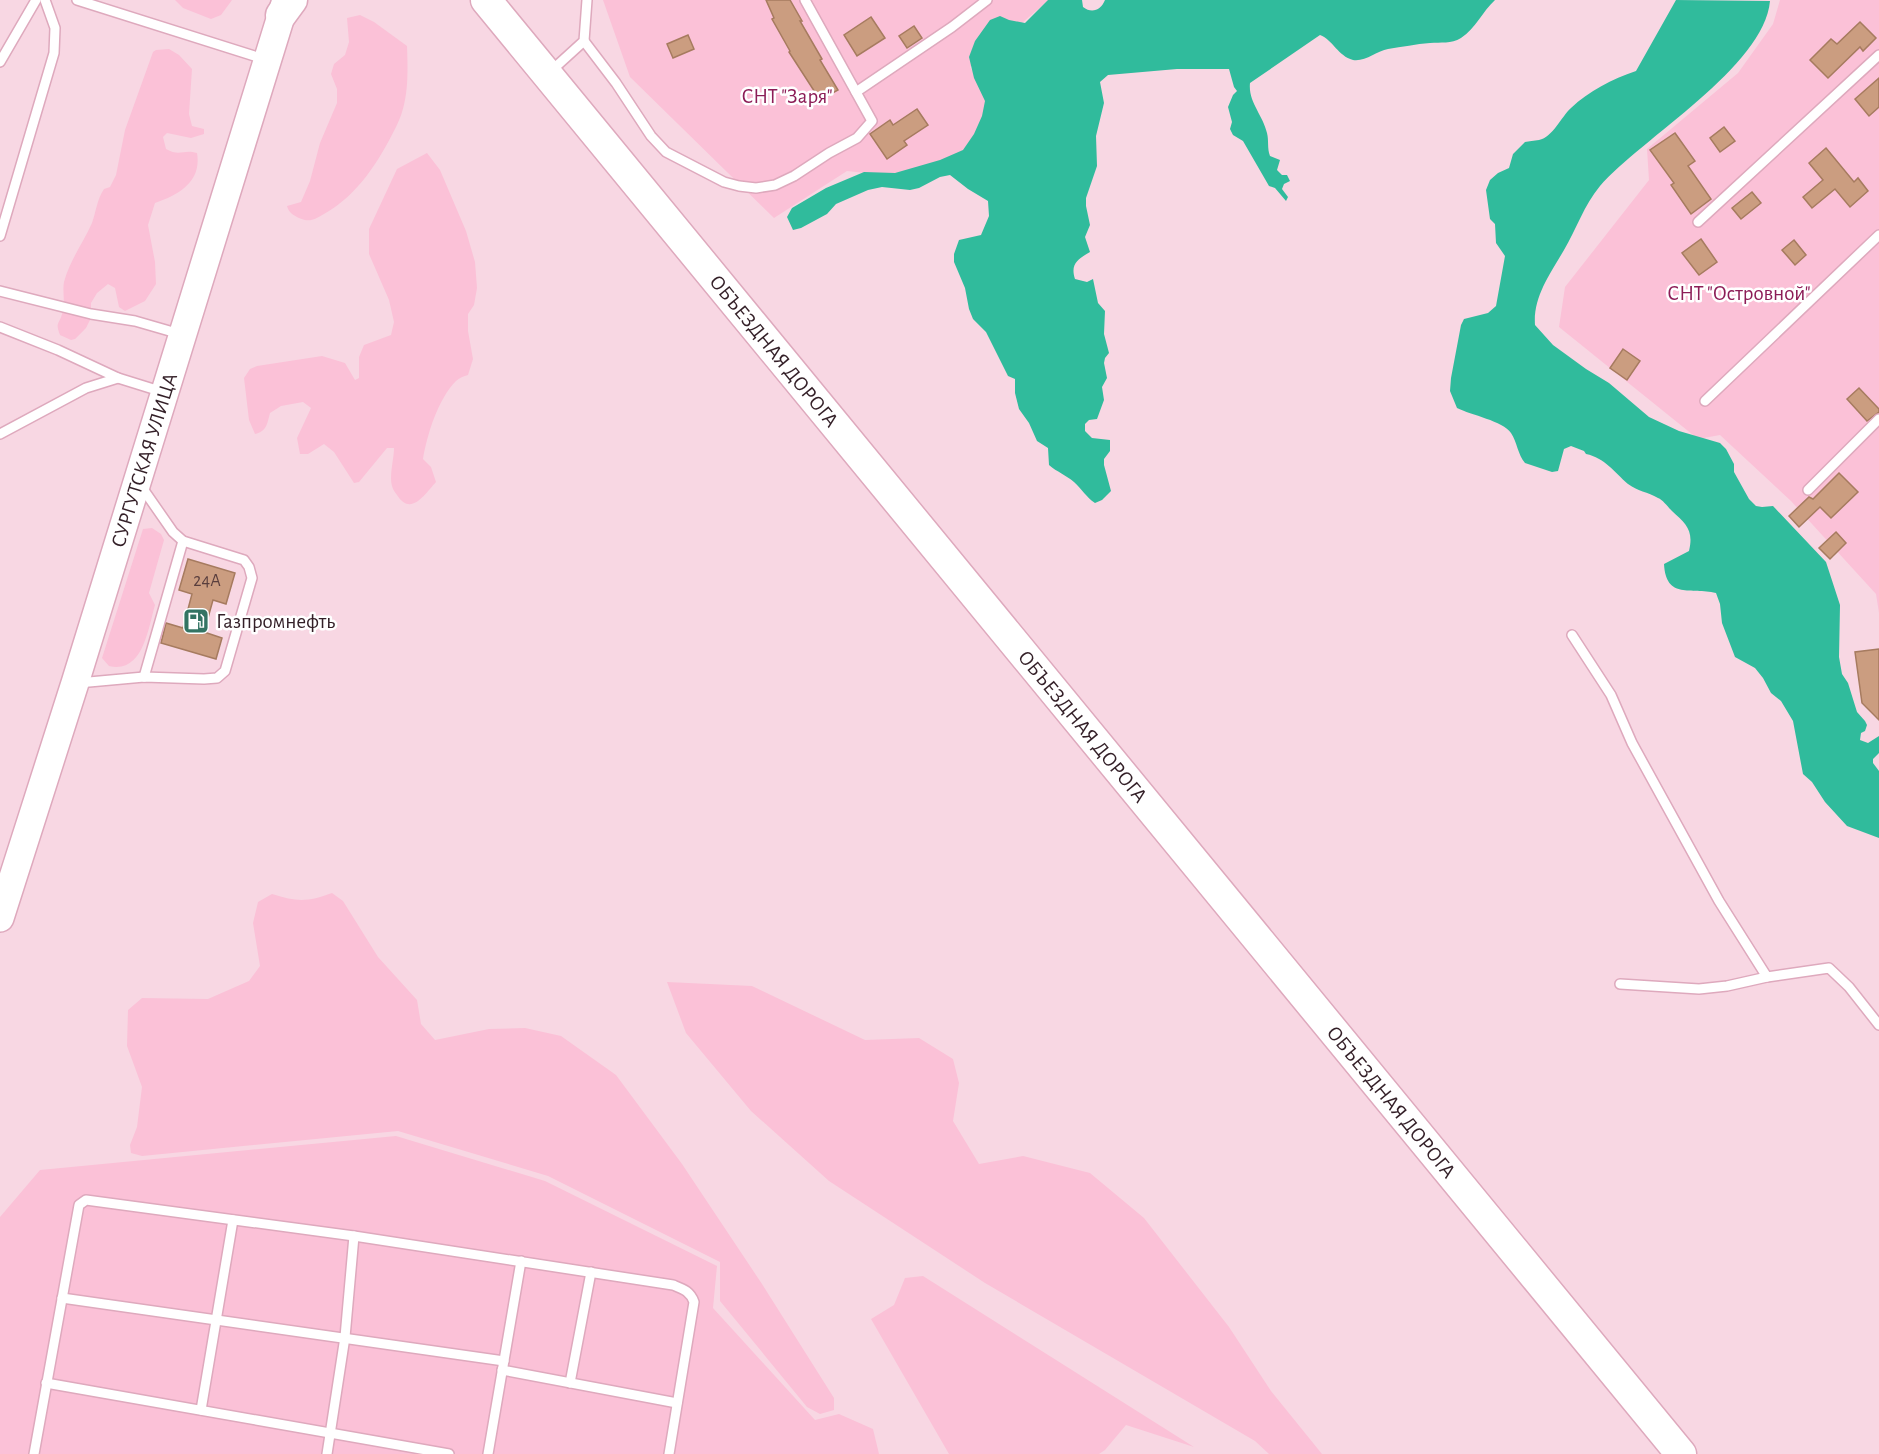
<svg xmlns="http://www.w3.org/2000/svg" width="1879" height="1454" font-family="'Alegreya Sans',sans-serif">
<rect width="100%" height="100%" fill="#f8d7e3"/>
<g fill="#fbc1d7">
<polygon points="175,0 232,0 221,15 211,19 183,8"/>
<polygon points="603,0 1049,0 970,67 995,107 971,161 919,179 847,171 774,218 630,77"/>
<polygon points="1780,0 1879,0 1879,613 1876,594 1791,501 1720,435 1698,439 1559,327 1565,287 1649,180 1647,149 1738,73 1773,24"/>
<path d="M360 15 374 22 407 46C408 74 409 102 396 127 379 161 358 195 324 214 315 219 310 223 299 218 293 215 289 213 287 206L301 202 310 181 320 143 337 103V89L331 74 334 64 345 55 349 42 347 18Z"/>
<path d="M169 49 179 55 192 69 189 114 192 126 204 129V134L191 138 167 133 163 137 166 149C180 157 183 149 197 153 202 182 178 195 155 203L148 225 155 262 156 284 145 301 125 311 119 307 115 288 108 284 97 293 91 303V318L86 328 75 339 71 340 60 335C55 322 59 325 62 314 66 304 62 292 64 282 70 260 83 243 92 223 96 212 97 199 104 189L110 187 116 175 125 130 153 52 156 50Z"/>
<path d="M427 153 440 170 466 231 475 262 477 288 474 305 468 314V331L473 359 468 375C464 376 459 378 456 381 438 399 427 435 423 459L431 467 436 482C425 494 411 517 397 495 395 492 393 490 392 486 389 476 394 459 394 448H387L359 482 354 483 334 452 324 444 308 454H300L297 438 311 408 303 402 281 406 270 413C267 424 267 431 255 434L249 420 244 378 250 369 257 366 322 356 345 363 355 380 359 378V357L364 345 391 335 394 322 389 300 369 254V229L397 169Z"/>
<path d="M152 528 161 534 164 540 149 593 155 605C148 629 143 674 109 666L102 658 143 529Z"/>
<path d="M332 893 343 901 378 957 417 1000 421 1024 435 1040 489 1029 525 1028 561 1036 616 1075 682 1164 762 1284 834 1398V1410L820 1414 807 1407 720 1301V1262L548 1176 398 1131 142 1156 131 1153 130 1145 137 1127 142 1087 127 1046 128 1010 142 998 208 999 249 981 260 966 253 923 258 902 272 894C297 902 308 902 332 893Z"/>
<polygon points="667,982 752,986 865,1040 919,1038 953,1059 959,1083 953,1121 979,1164 1023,1156 1090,1173 1144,1218 1229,1327 1271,1391 1322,1454 1269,1454 1255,1441 985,1283 829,1181 751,1111 686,1033"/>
<polygon points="396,1136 545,1181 717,1266 713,1308 815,1420 839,1414 873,1429 879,1454 0,1454 0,1217 40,1170"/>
<polygon points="923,1276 1194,1447 1126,1425 1105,1450 1099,1454 949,1454 871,1319 894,1305 905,1278"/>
</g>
<g fill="#30bb9c">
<path d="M1048 0H1082L1083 7C1092 14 1101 10 1105 0H1495C1482 12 1476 28 1461 38 1451 44 1441 42 1430 43 1416 44 1402 47 1388 49 1377 51 1365 62 1353 60 1338 56 1333 40 1320 35L1250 83C1248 102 1263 115 1267 133 1269 141 1267 148 1270 156L1280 160 1277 170 1282 175H1287L1290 181 1284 184 1282 189 1288 197 1286 201 1275 188 1269 186 1243 141 1233 135 1230 129 1232 122 1228 107 1233 95 1237 91 1234 87 1229 69H1177L1108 75 1100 82 1104 103 1096 136 1097 166 1086 198V206L1090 225 1085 237 1090 252C1078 259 1070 264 1075 279L1087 282 1093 279 1098 303 1105 311 1104 334 1109 353 1105 358 1104 363 1107 378 1102 387 1104 400 1097 419 1089 420 1085 424V431L1092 438 1110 440V451L1104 459V465L1111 491 1102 500 1095 503C1086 497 1082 489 1074 482 1066 475 1057 472 1049 465L1048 448 1037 441 1029 423 1019 409 1015 393V379L1008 376 986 332 973 319 969 309 965 288 954 262V254L959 240 981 235 989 216 988 201 968 189 950 175 940 177 919 188 910 190 882 187 868 190 836 204 827 214 801 228 793 230 787 217 792 208 826 188 864 172 895 173 940 160 963 150 974 134 982 116 985 101 974 78 969 57 975 41 990 20 1000 16 1009 20 1025 23Z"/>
<path d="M1676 0 1770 1C1764 67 1642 138 1600 186 1584 205 1576 230 1564 250 1550 274 1533 297 1535 325L1553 345 1586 369 1609 383 1649 417 1679 431 1720 443 1726 449 1734 464V472L1749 499 1756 506 1762 507 1773 506 1826 562 1840 605 1839 657 1842 674 1848 683 1857 712 1865 721 1867 725 1865 731 1861 733 1860 740 1868 743 1879 736V753L1873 759V763L1879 771V838L1847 826 1825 802 1812 782 1803 774 1793 721 1781 701 1771 693 1763 678 1755 668 1735 657 1722 623 1720 604 1716 593C1691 587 1666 600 1664 564L1689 551C1694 530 1686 524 1672 511 1667 506 1663 500 1658 498 1648 492 1637 491 1628 484 1614 472 1605 458 1586 454L1584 451 1571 446 1564 449 1558 471 1552 472 1525 463C1518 455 1517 442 1511 433 1503 421 1471 415 1457 408L1450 391 1451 378 1461 325 1464 319 1488 313 1496 306 1505 256 1496 243 1495 224 1490 219 1486 190 1490 180 1498 173 1509 168 1513 154 1525 142C1529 141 1534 141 1539 140 1553 137 1561 117 1571 108 1589 91 1612 79 1636 71Z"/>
</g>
<g fill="#cb9d80" stroke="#a67b5f" stroke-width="1.5">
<polygon points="766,0 790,0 802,21 800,21 822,59 820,60 838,90 820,100 789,52 790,51 772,19 774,18"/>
<polygon points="871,17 885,38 857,56 844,35"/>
<polygon points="1860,22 1876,38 1863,51 1860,47 1828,78 1810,60 1831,39 1837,44"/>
<polygon points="914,26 922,38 907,48 899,36"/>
<polygon points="688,35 694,49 673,58 667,44"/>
<polygon points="1879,78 1879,107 1869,116 1855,99"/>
<polygon points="917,109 928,125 904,141 907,145 887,159 870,134 890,120 893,125"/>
<polygon points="1724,127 1735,141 1720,152 1710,138"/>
<polygon points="1675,133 1695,161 1688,166 1711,199 1691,214 1671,185 1674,183 1650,150"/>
<polygon points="1826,148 1854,182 1858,178 1868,191 1850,207 1835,189 1812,208 1803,197 1823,180 1809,163"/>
<polygon points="1752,192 1761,203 1741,219 1732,208"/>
<polygon points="1701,239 1717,262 1699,275 1682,253"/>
<polygon points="1794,240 1806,255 1795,265 1782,250"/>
<polygon points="1623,349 1640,361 1627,380 1610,368"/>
<polygon points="1859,388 1879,409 1879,412 1867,421 1847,399"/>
<polygon points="1839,473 1858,492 1831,518 1820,507 1799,527 1789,516 1809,497 1813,499"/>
<polygon points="1836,532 1846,543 1830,559 1819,548"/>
<polygon points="188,559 235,573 226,604 213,600 204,632 222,638 216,659 161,643 166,623 183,628 192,594 179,590"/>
<polygon points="1879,649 1879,720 1862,703 1855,652"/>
</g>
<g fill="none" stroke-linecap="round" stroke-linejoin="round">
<defs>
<g id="lane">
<polyline points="77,0 264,59"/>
<polyline points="584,41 616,83 651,136 666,152 724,182 739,186 756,188 775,185 794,176 829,153 857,138 872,121 805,0"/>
<polyline points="0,62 36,0"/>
<polyline points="551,71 584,41 587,0"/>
<polyline points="856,92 952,27 987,0"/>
<polyline points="1698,222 1879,55"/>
<polyline points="0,236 54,53 55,28 45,0"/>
<polyline points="0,291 91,314 135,321 180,334"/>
<polyline points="0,327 58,350 118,378 163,392"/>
<polyline points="1705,401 1879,235"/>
<polyline points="0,434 86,388 118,378"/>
<polyline points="1808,490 1879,419"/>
<polyline points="1572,635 1611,695 1632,743 1719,901 1767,977 1829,968 1849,987 1879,1025"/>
<polyline points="144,677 183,541"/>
<polyline points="78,683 144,677 204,679 217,678 225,671 252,578 249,567 244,560 183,541 173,532 141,486"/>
<polyline points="1620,984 1699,989 1727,986 1767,977"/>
<polyline points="62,1298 504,1361"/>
<polyline points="502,1370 677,1403"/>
<polyline points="46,1383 449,1454"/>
<polyline points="570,1383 591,1272"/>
<polyline points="201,1410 233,1220"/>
<path d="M34 1454 79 1205 86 1200 354 1236 673 1285C683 1289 690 1291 694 1302L669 1454"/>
<polyline points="327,1454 345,1337 354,1236"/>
<polyline points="488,1454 521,1261"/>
</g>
<g id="secondary">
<path id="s1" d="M0 918 75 683 286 0"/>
</g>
<g id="primary">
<path id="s2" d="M486 0 1681 1454"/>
<polyline points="281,15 292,0"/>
</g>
</defs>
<use href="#lane" stroke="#dea9bd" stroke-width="12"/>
<use href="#secondary" stroke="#dea9bd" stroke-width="30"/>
<use href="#primary" stroke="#dea9bd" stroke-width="33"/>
<use href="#lane" stroke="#fff" stroke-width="9"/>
<use href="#secondary" stroke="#fff" stroke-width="27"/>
<use href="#primary" stroke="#fff" stroke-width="30"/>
</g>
<defs>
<symbol id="fuel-square" viewBox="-11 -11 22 22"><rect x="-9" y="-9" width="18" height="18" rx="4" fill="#337463" stroke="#fff"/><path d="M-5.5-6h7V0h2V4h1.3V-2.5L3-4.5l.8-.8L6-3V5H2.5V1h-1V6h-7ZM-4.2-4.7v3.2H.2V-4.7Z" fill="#fff"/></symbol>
</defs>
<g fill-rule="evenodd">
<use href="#fuel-square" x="181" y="606" width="30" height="30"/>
</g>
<g text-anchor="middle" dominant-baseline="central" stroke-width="5" stroke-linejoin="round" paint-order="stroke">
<g font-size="18" fill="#593e3d">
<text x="207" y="581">24А</text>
</g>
<g font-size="21" fill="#8c1d57" stroke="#fff">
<text x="787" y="96">СНТ "Заря"</text>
<text x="1739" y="293">СНТ "Островной"</text>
</g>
<g font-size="21" fill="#331f27" stroke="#fff">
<text stroke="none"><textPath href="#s2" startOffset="454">ОБЪЕЗДНАЯ ДОРОГА</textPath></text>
<text stroke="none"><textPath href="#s1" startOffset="480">СУРГУТСКАЯ УЛИЦА</textPath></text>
<text stroke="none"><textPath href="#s2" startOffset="940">ОБЪЕЗДНАЯ ДОРОГА</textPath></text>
<text stroke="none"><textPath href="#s2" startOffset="1426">ОБЪЕЗДНАЯ ДОРОГА</textPath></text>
</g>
<g font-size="21" fill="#331f27" stroke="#fff" text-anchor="start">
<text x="216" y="621">Газпромнефть</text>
</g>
</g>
</svg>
